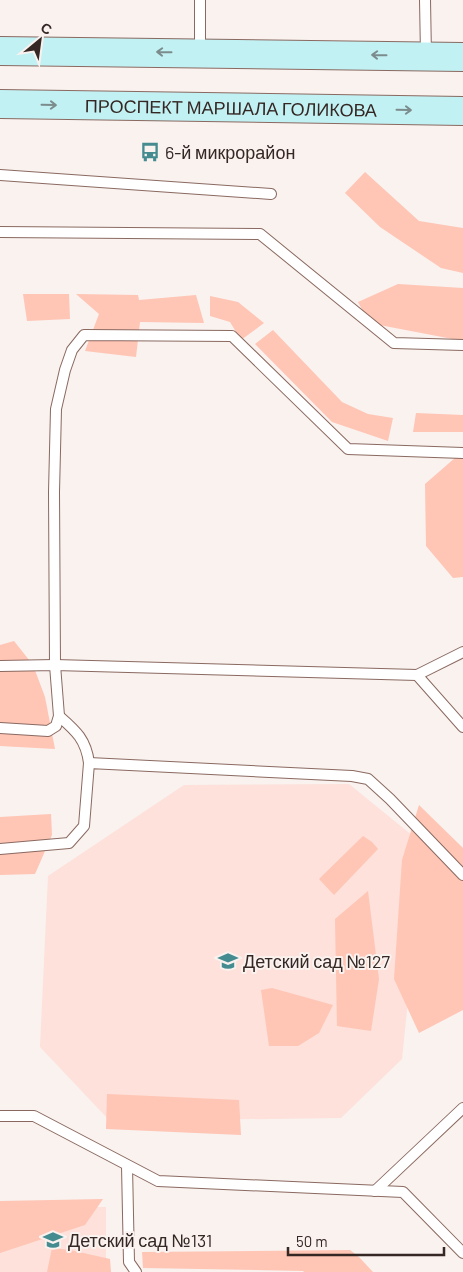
<svg xmlns="http://www.w3.org/2000/svg" width="463" height="1272" font-family="Barlow,sans-serif">
<rect width="100%" height="100%" fill="#f9f2ef"/>
<g fill="#fde1da">
<polygon points="349,784 424,845 402,1059 341,1118 110,1121 40,1047 48,876 184,785"/>
<rect x="0" y="1207" width="106" height="65"/>
</g>
<g fill="#ffc5b5">
<polygon points="365,172 419,221 463,228 463,273 441,268 380,227 345,193"/>
<polygon points="398,284 463,288 463,341 369,323 358,302"/>
<polygon points="23,294 69,294 70,319 27,321"/>
<polygon points="76,294 138,295 139,300 196,295 204,323 140,322 136,357 85,351 99,314"/>
<polygon points="210,296 238,302 264,323 241,340 230,322 210,316"/>
<polygon points="273,330 342,402 368,414 393,418 388,441 332,422 255,344"/>
<polygon points="416,413 463,415 463,432 413,432"/>
<polygon points="463,451 463,577 453,578 426,546 425,484"/>
<polygon points="14,641 33,665 45,697 55,749 0,746 0,645"/>
<polygon points="419,805 463,848 463,1010 419,1033 394,979 402,860"/>
<polygon points="51,814 52,835 35,874 0,875 0,817"/>
<polygon points="363,836 372,842 378,849 334,895 319,879"/>
<polygon points="368,891 379,979 371,1031 337,1026 335,919"/>
<polygon points="272,988 333,1005 319,1033 298,1046 269,1046 261,990"/>
<polygon points="107,1094 239,1100 241,1135 106,1129"/>
<polygon points="103,1199 85,1225 0,1253 0,1201"/>
<polygon points="52,1248 70,1250 110,1259 111,1272 47,1272"/>
<polygon points="350,1250 359,1257 373,1272 304,1272 303,1271 143,1268 142,1252"/>
</g>
<g fill="none" stroke-linecap="round" stroke-linejoin="round">
<defs>
<g id="lane">
<polyline points="425,0 426,55"/>
<polyline points="200,51 200,0"/>
<polyline points="0,175 271,194"/>
<polyline points="0,232 260,234 394,343 463,345"/>
<polyline points="0,666 55,665 417,675 463,727"/>
<polyline points="417,675 463,652"/>
<path d="M59 716C75 730 86 739 89 763"/>
<polyline points="0,728 48,731 56,726 59,716 55,665 54,492 56,409 65,370 72,350 84,335 232,336 348,449 463,453"/>
<polyline points="0,849 69,843 84,826 89,763 352,776 368,779 390,799 463,875"/>
<polyline points="0,1116 34,1116 158,1181 403,1192 463,1253"/>
<polyline points="127,1166 129,1262 136,1272"/>
<polyline points="375,1191 463,1108"/>
</g>
<g id="secondary">
<polyline points="0,51 463,57"/>
<path id="s1" d="M0 104 463 111"/>
</g>
</defs>
<use href="#lane" stroke="#8a6960" stroke-width="12"/>
<use href="#secondary" stroke="#8a6960" stroke-width="30"/>
<use href="#lane" stroke="#fff" stroke-width="10"/>
<use href="#secondary" stroke="#c2f1f4" stroke-width="28"/>
</g>
<defs><path id="oneway-shaft" d="M-6 0H5M1.5-3L5.5 0L1.5 3" fill="none" stroke-width="1.6" stroke-linecap="round" stroke-linejoin="round" transform="scale(1.25)"/></defs>
<g stroke="#7c8c8c">
<use href="#oneway-shaft" transform="translate(164 52) rotate(-179)"/>
<use href="#oneway-shaft" transform="translate(379 55) rotate(-179)"/>
<use href="#oneway-shaft" transform="translate(49 105) rotate(1)"/>
<use href="#oneway-shaft" transform="translate(404 110) rotate(1)"/>
</g>
<defs>
<symbol id="bus-bare" viewBox="-9 -9 18 18"><path d="M-5-6H5V4H4V6H2V4H-2V6H-4V4H-5ZM-3.5-4V0h7V-4ZM-3.5 1.2v1.5H-2V1.2ZM2 1.2v1.5H3.5V1.2Z" fill="#458c90" stroke="#f9f2ef" stroke-width="2.5" paint-order="stroke"/></symbol>
<symbol id="school-bare" viewBox="-9 -9 18 18"><path d="M0-5L7-2L0 1L-7-2ZM-4 1L0 2.5L4 1V4Q0 6-4 4Z" fill="#458c90" stroke="#f9f2ef" stroke-width="2.5" paint-order="stroke"/></symbol>
</defs>
<g fill-rule="evenodd">
<use href="#bus-bare" x="136" y="138" width="28" height="28"/>
<use href="#school-bare" x="214" y="947" width="28" height="28"/>
<use href="#school-bare" x="39" y="1226" width="28" height="28"/>
</g>
<g text-anchor="middle" dominant-baseline="central" stroke-width="4" stroke-linejoin="round" paint-order="stroke">
<g font-size="18" fill="#352723" stroke="#f9f2ef">
<text stroke="none"><textPath href="#s1" startOffset="231">ПРОСПЕКТ МАРШАЛА ГОЛИКОВА</textPath></text>
</g>
<g font-size="18" fill="#352723" stroke="#f9f2ef" text-anchor="start">
<text x="165" y="152">6-й микрорайон</text>
<text x="243" y="961">Детский сад №127</text>
<text x="68" y="1240">Детский сад №131</text>
</g>
</g>
<g transform="translate(40 40) rotate(29)" stroke="#f9f2ef" stroke-width="4" paint-order="stroke">
<path d="M0-4L9 19L0 12L-9 19Z" fill="#352723"/>
<text y="-8" font-size="14" font-weight="bold" text-anchor="middle" fill="#352723">С</text>
</g>
<path d="M288 1247v8h156v-8" fill="none" stroke="#352723" stroke-width="2.5"/>
<text x="296" y="1247" font-size="15" fill="#352723" stroke="#f9f2ef" stroke-width="4" paint-order="stroke">50 m</text>
</svg>
